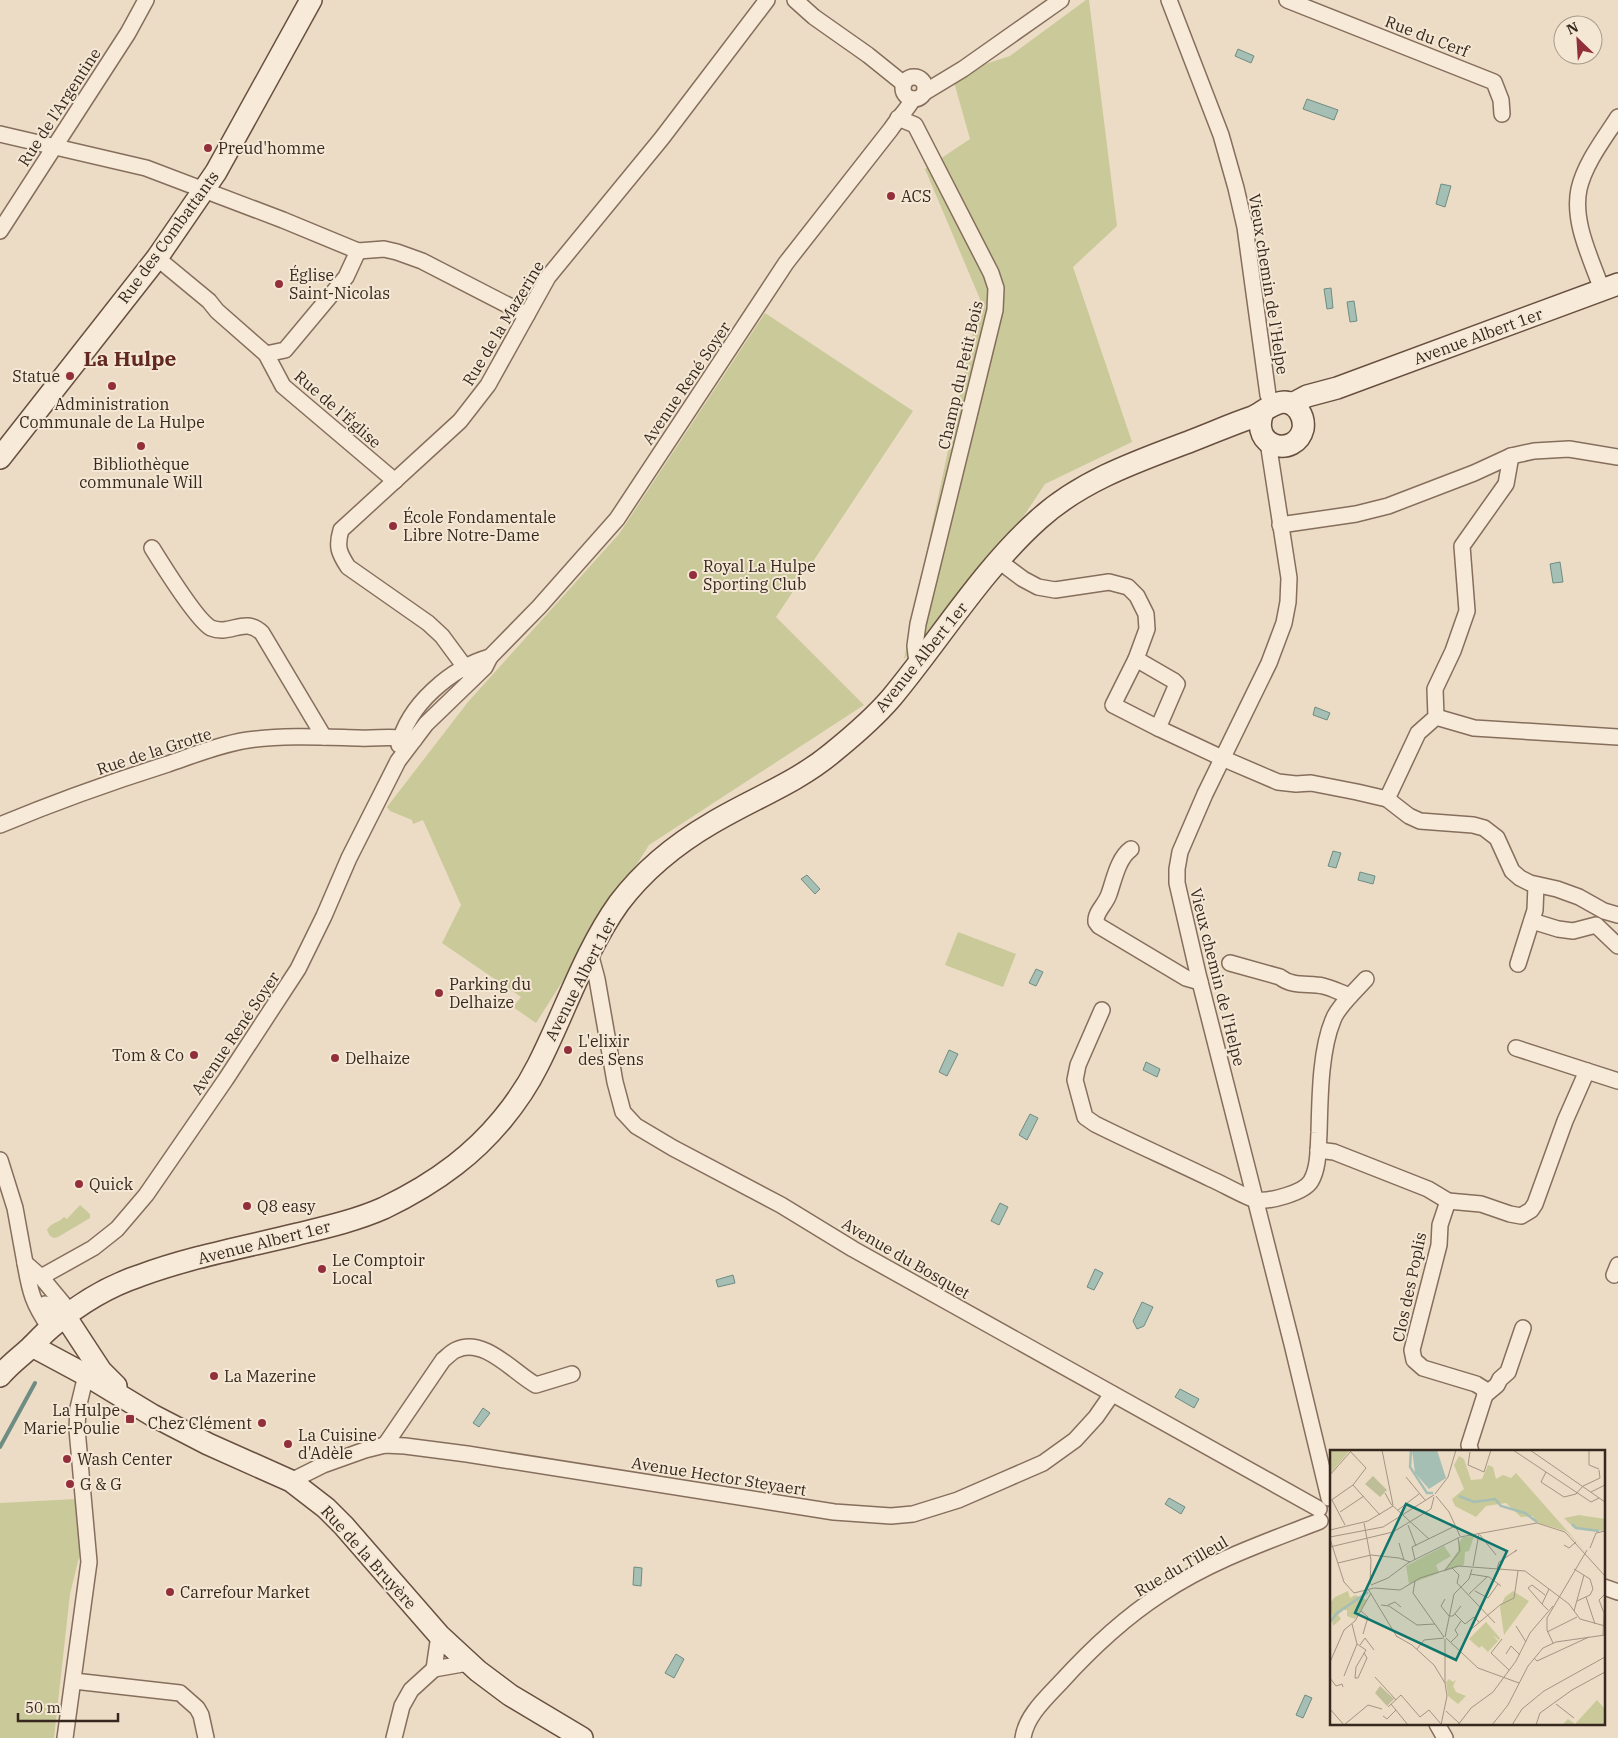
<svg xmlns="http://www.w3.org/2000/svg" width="1618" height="1738" font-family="'IBM Plex Serif',serif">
<rect width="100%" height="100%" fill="#ecdcc5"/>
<g fill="#c9c999">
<polygon points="1086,0 1089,0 1117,226 1073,267 1132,442 1045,484 1019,523 976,574 936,625 904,659 980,299 925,169 970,139 952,75 1010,56"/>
<polygon points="765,313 913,411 776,617 864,705 649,845 536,1023 513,1007 521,997 442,943 461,905 423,820 413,824 412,820 390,811 387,807 468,702 619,534"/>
<polygon points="958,932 1016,954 1003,987 945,965"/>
<path d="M80 1205 90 1214V1218L58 1237 54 1238 50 1236 47 1230C51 1222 59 1223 64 1217L67 1219Z"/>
<polygon points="76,1499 81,1549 70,1594 54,1738 0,1738 0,1503"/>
</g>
<g fill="#a6bfb5" stroke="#6e8d82">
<polygon points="1238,49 1254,56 1251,63 1235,56"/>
<polygon points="1307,99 1338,110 1334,120 1303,109"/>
<polygon points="1441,184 1451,186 1445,207 1436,204"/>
<polygon points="1331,288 1333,308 1327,309 1324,289"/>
<polygon points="1354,301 1357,321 1350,322 1347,302"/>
<polygon points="1560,562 1563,582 1553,583 1550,564"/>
<polygon points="1315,707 1330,713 1327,720 1313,715"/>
<polygon points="1333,851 1341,853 1336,868 1328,866"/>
<polygon points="1360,872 1375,876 1373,884 1358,880"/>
<polygon points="807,875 820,889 815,894 801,879"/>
<polygon points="1036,969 1043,972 1036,986 1029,983"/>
<polygon points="949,1050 958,1054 947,1076 939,1072"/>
<polygon points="1146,1062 1160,1069 1157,1077 1143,1070"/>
<polygon points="1030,1114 1038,1118 1027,1140 1019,1135"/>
<polygon points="1000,1203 1008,1207 999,1225 991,1221"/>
<polygon points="1095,1269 1103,1273 1094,1290 1087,1287"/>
<polygon points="733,1275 735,1283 718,1287 716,1280"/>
<polygon points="1142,1302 1153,1307 1144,1326 1137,1329 1133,1321"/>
<polygon points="1180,1389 1199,1399 1194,1408 1175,1397"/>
<polygon points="483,1408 490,1413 479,1427 473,1423"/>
<polygon points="1169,1498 1185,1507 1181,1514 1165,1504"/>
<polygon points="634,1567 642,1568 641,1586 633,1585"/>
<polygon points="676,1654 684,1659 674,1678 665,1673"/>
<polygon points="1305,1695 1312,1698 1303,1718 1296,1715"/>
</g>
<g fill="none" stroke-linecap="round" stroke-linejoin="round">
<polyline stroke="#6e8d82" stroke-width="4" points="0,1447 35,1383"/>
<defs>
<g id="street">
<polyline points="795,0 814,17 868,55 904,84"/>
<polyline points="1169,0 1221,135 1236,188 1245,227 1268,395 1272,404"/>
<polyline points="1287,0 1494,82 1501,100 1502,114"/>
<circle cx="914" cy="88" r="11"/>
<polyline points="925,92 963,69 1061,0"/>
<polyline points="898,118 915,125 991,273 996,288 995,310 918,624 915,646 917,664"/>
<polyline points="0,134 146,168 283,220 358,251 384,249 397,252 422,261 527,315"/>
<polyline points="0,231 128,33 146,0"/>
<polyline points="157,258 209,301 217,311 266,354 283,386 395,481"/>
<path d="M1602 290C1591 258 1572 222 1579 189 1585 163 1604 139 1618 117"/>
<polyline points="266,354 285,350 346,277 358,251"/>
<polyline points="1268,442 1289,578 1288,602 1284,623 1269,663 1205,794 1180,852 1177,869 1177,883 1198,974 1292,1344 1329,1498"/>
<polyline points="1280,525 1356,514 1388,506 1474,473 1511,456 1534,451 1569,449 1618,457"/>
<path d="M152 548C162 564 197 621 211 628 231 636 244 616 262 633L324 737"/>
<polyline points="999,561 1023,579 1038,587 1055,590 1109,582 1128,587 1137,596 1146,614 1147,629 1136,659 1174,681 1177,684 1158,728 1222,758 1278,782 1296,784 1311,783 1357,792 1387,799 1409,816 1420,821 1473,825 1484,828 1497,838 1512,871 1520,878 1530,883 1557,889 1579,897 1604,911 1618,915"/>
<polyline points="1136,659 1113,705 1158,728"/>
<path d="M473 678 442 636 428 623 348 567C339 553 336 547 341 530L460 421 488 385 548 277 662 138 767 0"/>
<polyline points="1436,717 1474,728 1618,737"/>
<path d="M399 745C408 705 451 668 490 657"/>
<polyline points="1387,799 1418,733 1436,717 1435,689 1453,651 1467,611 1462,546 1506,484 1511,456"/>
<path d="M0 825C55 802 111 782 168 764 194 755 221 744 248 740 285 735 321 737 358 738 378 739 395 735 414 740"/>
<path d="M1131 849C1118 858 1114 880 1109 894 1106 904 1095 912 1096 922L1099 926 1186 978 1200 982"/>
<polyline points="1532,921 1558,929 1573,931 1596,925 1618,946"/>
<polyline points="590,953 597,979 615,1082 623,1112 636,1126 673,1148 781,1205 853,1249 1319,1509"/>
<path d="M1230 963 1280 977C1292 987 1309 983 1323 986 1332 988 1341 993 1350 996L1366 979"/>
<polyline points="1518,964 1535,910 1536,885"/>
<path d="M1102 1010 1078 1065 1075 1080 1085 1117 1095 1124C1133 1143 1172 1160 1211 1179 1221 1183 1247 1198 1256 1200 1269 1202 1304 1193 1311 1181 1319 1167 1318 1148 1319 1133 1320 1099 1320 1051 1333 1020 1336 1011 1344 1003 1350 996"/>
<polyline points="1516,1048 1587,1071"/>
<polyline points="1318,1150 1334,1152 1428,1189 1448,1201 1481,1204 1510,1214 1521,1216 1531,1210 1535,1204 1565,1121 1587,1071 1618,1081"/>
<polyline points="0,1160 15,1208 25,1263"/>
<polyline points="1448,1201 1440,1225 1439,1245 1412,1350 1414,1360 1423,1368 1476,1384 1484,1389 1485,1395 1469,1445 1471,1452"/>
<polyline points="1614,1275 1618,1265"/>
<path d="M41 1277 93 1248 117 1229 146 1195 226 1079 298 969 324 916 349 858 398 761 426 724 485 667 490 657 539 607 617 519 786 263 891 129C898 118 907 110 913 99"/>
<polyline points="45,1304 65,1316"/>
<path d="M50 1328C33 1304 30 1292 25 1263L41 1277 71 1313"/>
<polyline points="1485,1395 1497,1385 1500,1379 1508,1372 1523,1328"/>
<path d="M385 1445 443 1360C447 1357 451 1352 456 1350 484 1336 515 1374 536 1385L572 1374"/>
<polyline points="291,1481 323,1465 365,1450 385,1445 405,1446 467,1454 834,1512 891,1516 913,1514 958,1500 1004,1480 1043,1463 1075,1440 1096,1417 1112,1394"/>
<polyline points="1604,1587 1618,1592"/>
<polyline points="434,1669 468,1663"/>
<polyline points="74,1681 180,1693 197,1708 201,1715 206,1738"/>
<polyline points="1437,1724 1445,1738"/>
<polyline points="65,1738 89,1562 77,1429 78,1408 86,1375"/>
<polyline points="394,1738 402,1706 411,1690 434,1669 439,1635"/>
<path d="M1023 1738C1026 1716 1046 1698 1061 1682 1091 1649 1124 1618 1161 1594 1210 1561 1266 1542 1320 1521"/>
</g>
<g id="secondary">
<polyline points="1292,404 1307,396 1337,388 1618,284"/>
<polyline points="0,458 157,258 216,172 311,0"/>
<polyline points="65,1316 101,1371 116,1386"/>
<polyline points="32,1346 86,1375 152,1415 208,1444 291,1481 326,1508 344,1526 439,1635 478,1671 510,1695 582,1738"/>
<path d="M0 1376C9 1365 20 1357 30 1348 38 1340 45 1332 54 1325 78 1305 109 1286 139 1276 190 1257 245 1247 298 1234 327 1227 357 1220 384 1208 409 1196 433 1182 455 1165 489 1139 519 1103 538 1065 565 1012 584 952 619 903 644 870 676 844 712 823 752 799 796 783 832 753 853 736 875 717 892 697 941 638 982 570 1039 519 1082 480 1138 461 1191 441 1212 433 1232 424 1253 417 1267 410 1285 391 1299 411 1303 417 1304 423 1303 429 1296 458 1249 449 1263 412"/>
</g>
</defs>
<use href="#street" stroke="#866e5c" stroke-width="18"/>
<use href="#secondary" stroke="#684f3f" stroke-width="24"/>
<use href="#street" stroke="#f7ead8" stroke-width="15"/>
<use href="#secondary" stroke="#f7ead8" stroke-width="21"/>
</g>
<g fill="#922f3a" stroke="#f4e7d4" stroke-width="2">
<circle cx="208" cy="148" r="5"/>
<circle cx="891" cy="196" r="5"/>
<circle cx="279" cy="284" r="5"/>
<circle cx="70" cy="376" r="5"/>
<circle cx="112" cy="386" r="5"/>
<circle cx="141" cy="446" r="5"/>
<circle cx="393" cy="526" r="5"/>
<circle cx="693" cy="575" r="5"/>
<circle cx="439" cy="993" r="5"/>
<circle cx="568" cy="1050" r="5"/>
<circle cx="194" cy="1055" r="5"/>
<circle cx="335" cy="1058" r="5"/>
<circle cx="79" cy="1184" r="5"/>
<circle cx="247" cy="1206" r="5"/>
<circle cx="322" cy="1269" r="5"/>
<circle cx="214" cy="1376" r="5"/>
<rect x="125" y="1414" width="10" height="10" rx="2.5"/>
<circle cx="262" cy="1423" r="5"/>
<circle cx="288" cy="1444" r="5"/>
<circle cx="67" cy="1459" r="5"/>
<circle cx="70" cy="1484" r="5"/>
<circle cx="170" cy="1592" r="5"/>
</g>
<g text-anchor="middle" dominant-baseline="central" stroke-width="4" stroke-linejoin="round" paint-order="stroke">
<g font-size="16" fill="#37281f" stroke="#f4e7d4">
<text transform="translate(1427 36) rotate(21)">Rue du Cerf</text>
<text transform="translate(59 107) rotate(-57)">Rue de l'Argentine</text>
<text transform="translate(168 237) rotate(-54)">Rue des Combattants</text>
<text transform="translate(1269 284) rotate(81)">Vieux chemin de l'Helpe</text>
<text transform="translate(503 323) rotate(-59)">Rue de la Mazerine</text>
<text transform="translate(1478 336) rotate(-20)">Avenue Albert 1er</text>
<text transform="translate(960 375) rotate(-77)">Champ du Petit Bois</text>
<text transform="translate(686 383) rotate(-56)">Avenue René Soyer</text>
<text transform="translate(338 409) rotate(41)">Rue de l'Église</text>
<text transform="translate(921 657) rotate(-51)">Avenue Albert 1er</text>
<text transform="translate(154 751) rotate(-18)">Rue de la Grotte</text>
<text transform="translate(1218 977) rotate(76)">Vieux chemin de l'Helpe</text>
<text transform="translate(580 979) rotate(-63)">Avenue Albert 1er</text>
<text transform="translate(235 1033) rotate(-56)">Avenue René Soyer</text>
<text transform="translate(264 1242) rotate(-14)">Avenue Albert 1er</text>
<text transform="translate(906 1258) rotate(30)">Avenue du Bosquet</text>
<text transform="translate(1409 1287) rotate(-78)">Clos des Poplis</text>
<text transform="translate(719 1476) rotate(9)">Avenue Hector Steyaert</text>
<text transform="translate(369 1557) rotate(48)">Rue de la Bruyère</text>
<text transform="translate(1181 1566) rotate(-30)">Rue du Tilleul</text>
</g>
<g font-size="16" fill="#37281f" stroke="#f4e7d4" text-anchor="start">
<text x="218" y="148">Preud'homme</text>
<text x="901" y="196">ACS</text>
<text x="289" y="275">Église<tspan x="289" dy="18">Saint-Nicolas</tspan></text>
<text x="60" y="376" text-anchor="end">Statue</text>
<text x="112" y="404" text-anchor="middle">Administration<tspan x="112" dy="18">Communale de La Hulpe</tspan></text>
<text x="141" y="464" text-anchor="middle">Bibliothèque<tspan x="141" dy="18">communale Will</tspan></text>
<text x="403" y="517">École Fondamentale<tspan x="403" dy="18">Libre Notre-Dame</tspan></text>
<text x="703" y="566">Royal La Hulpe<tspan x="703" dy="18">Sporting Club</tspan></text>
<text x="449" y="984">Parking du<tspan x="449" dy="18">Delhaize</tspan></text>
<text x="578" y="1041">L'elixir<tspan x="578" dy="18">des Sens</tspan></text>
<text x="184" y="1055" text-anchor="end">Tom &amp; Co</text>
<text x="345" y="1058">Delhaize</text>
<text x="89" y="1184">Quick</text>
<text x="257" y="1206">Q8 easy</text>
<text x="332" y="1260">Le Comptoir<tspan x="332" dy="18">Local</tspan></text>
<text x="224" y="1376">La Mazerine</text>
<text x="120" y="1410" text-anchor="end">La Hulpe<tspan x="120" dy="18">Marie-Poulie</tspan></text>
<text x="252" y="1423" text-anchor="end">Chez Clément</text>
<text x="298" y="1435">La Cuisine<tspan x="298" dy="18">d'Adèle</tspan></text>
<text x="77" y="1459">Wash Center</text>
<text x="80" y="1484">G &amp; G</text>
<text x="180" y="1592">Carrefour Market</text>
</g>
<g font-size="21" font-weight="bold" fill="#612721" stroke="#f4e7d4">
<text x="130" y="358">La Hulpe</text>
</g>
</g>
<g transform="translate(1330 1450)">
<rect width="275" height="275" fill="#ecdcc5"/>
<path d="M1 0H20L0 24V5ZM129 6 134 9 141 30 152 29 158 15 163 17 166 29 173 25 181 28 186 23 255 101 236 81 205 72 203 66 191 67 176 53 156 56 146 67 125 56 122 49 134 39 124 15ZM249 65 275 69V81L244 78 234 68ZM144 86 139 101 135 102 134 115 113 122 128 101 129 92 133 87ZM114 96 121 106 106 115 109 123 79 134 76 116ZM18 141 20 148 25 145 37 150 25 169 17 166V160H13L8 165 11 169 3 176 0 153 5 147ZM183 141 199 151 174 185 170 157 175 147ZM156 172 170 188 169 190 162 185 168 191 158 202 152 196 149 198 139 189ZM119 229 123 232 126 230 123 236 126 242 136 246 128 254 118 246 116 232ZM267 250 275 259V275H232L238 269 245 274Z" fill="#c9c999"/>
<path d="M43 26 57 40 50 47 35 34ZM50 236 64 249 57 256 45 243Z" fill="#bebf98"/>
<path d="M82 0H107L116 28 99 39 85 23Z" fill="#a6bfb5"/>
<path fill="none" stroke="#a6bfb5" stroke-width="2.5" d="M81 0 80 17 97 43H103M129 46 144 52 165 49 171 56 195 63 207 72M242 74 246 78 269 81M0 172 7 163 38 142"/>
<path fill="none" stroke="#a49483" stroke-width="1" d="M52 0 63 55M183 0 261 52 269 48M200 0 275 52M259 0V15L269 19M140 2 138 15 154 22 161 0M216 22 211 32 234 47 246 44 253 36 270 28 269 20M0 25 21 1M76 27 95 50M23 35 50 65M261 42 275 35M55 43 61 54 99 89M105 44 118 27 126 0M106 46 119 62 130 86M2 50 15 75M0 51 23 35 36 18 20 1M68 60 89 44M10 62 34 46M34 73 41 110 40 134M78 75 86 96M0 80 38 71 63 56M150 85 166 105M0 87 53 77 104 45M0 89 14 132 24 143 44 138 70 140 90 128 128 116 195 121 239 154 250 169 275 176M69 93 74 110M234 95 239 98 246 92M0 97 63 82 101 59 104 47M260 98 266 83 275 81M85 110 82 97 125 76M8 113 41 105 69 108 80 112M78 113 130 87 207 73 235 82 275 126M143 116 149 84M122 118 129 125 127 133 165 173M167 119 169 112 187 100 184 102M244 119 260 129 263 139 260 145 247 151M115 120 130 101 128 88M140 124 159 127 171 136M85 131 83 143 114 187M41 135 58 128 78 113M38 139 67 187M145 141 158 148 168 134M139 144 157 127M256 147 265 174M115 149 111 156 119 166H123L131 156M212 154 198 138 202 135 215 145M51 155 59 156 87 175 105 174M58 155 65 152 71 157M218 160 212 154 219 139M31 161 38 167 33 184M244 161 254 125M125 164 135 174 144 167 149 172M22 174 27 194M186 176 196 192M139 181 170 155 184 148 188 121M217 182 247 167M273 185 274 163 269 150 275 144M66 186 82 195 104 215 115 233 117 246 111 275M115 187 124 144 139 129 142 119M116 188 148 218 189 233M115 189V233M172 189 161 203 179 220M121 192 128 185 125 180 131 171M223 193 217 180V168L257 100M27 194 36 200 26 217 25 228H28L37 208 34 203M30 195 35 188 44 200M87 199 94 190 114 188M176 204 181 196 190 205M204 208 207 211 259 187M0 212 14 180 25 171 41 143M14 226 27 194M45 227 66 250M0 228 6 236 12 234 13 237M61 254 78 275M226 254 244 268M58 257 71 245 90 267 99 260 111 274M0 259 14 275M116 261 130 274M53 266 57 269 66 260M14 275 38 255 52 259M128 275 141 258 163 242 186 211 200 183 223 156M162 275 178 255 198 216 213 198 226 192 275 185M182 275 192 259 214 241 275 207M206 275 210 263 242 240 275 222"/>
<path fill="#0f766e" fill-opacity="0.15" stroke="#0f766e" stroke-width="2.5" d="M76 54 177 101 126 210 25 163Z"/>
<rect width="275" height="275" fill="none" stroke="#37281f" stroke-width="2.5"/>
</g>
<g transform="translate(1578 40) rotate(335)"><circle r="24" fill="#f4e7d4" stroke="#a89b8c"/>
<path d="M0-4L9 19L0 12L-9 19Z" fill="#922f3a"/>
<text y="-8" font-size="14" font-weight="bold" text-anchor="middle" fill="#37281f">N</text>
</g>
<path d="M18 1713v8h100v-8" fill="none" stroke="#37281f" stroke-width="2.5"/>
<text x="25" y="1713" font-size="15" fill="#37281f" stroke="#f4e7d4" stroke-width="4" paint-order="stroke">50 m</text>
</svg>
